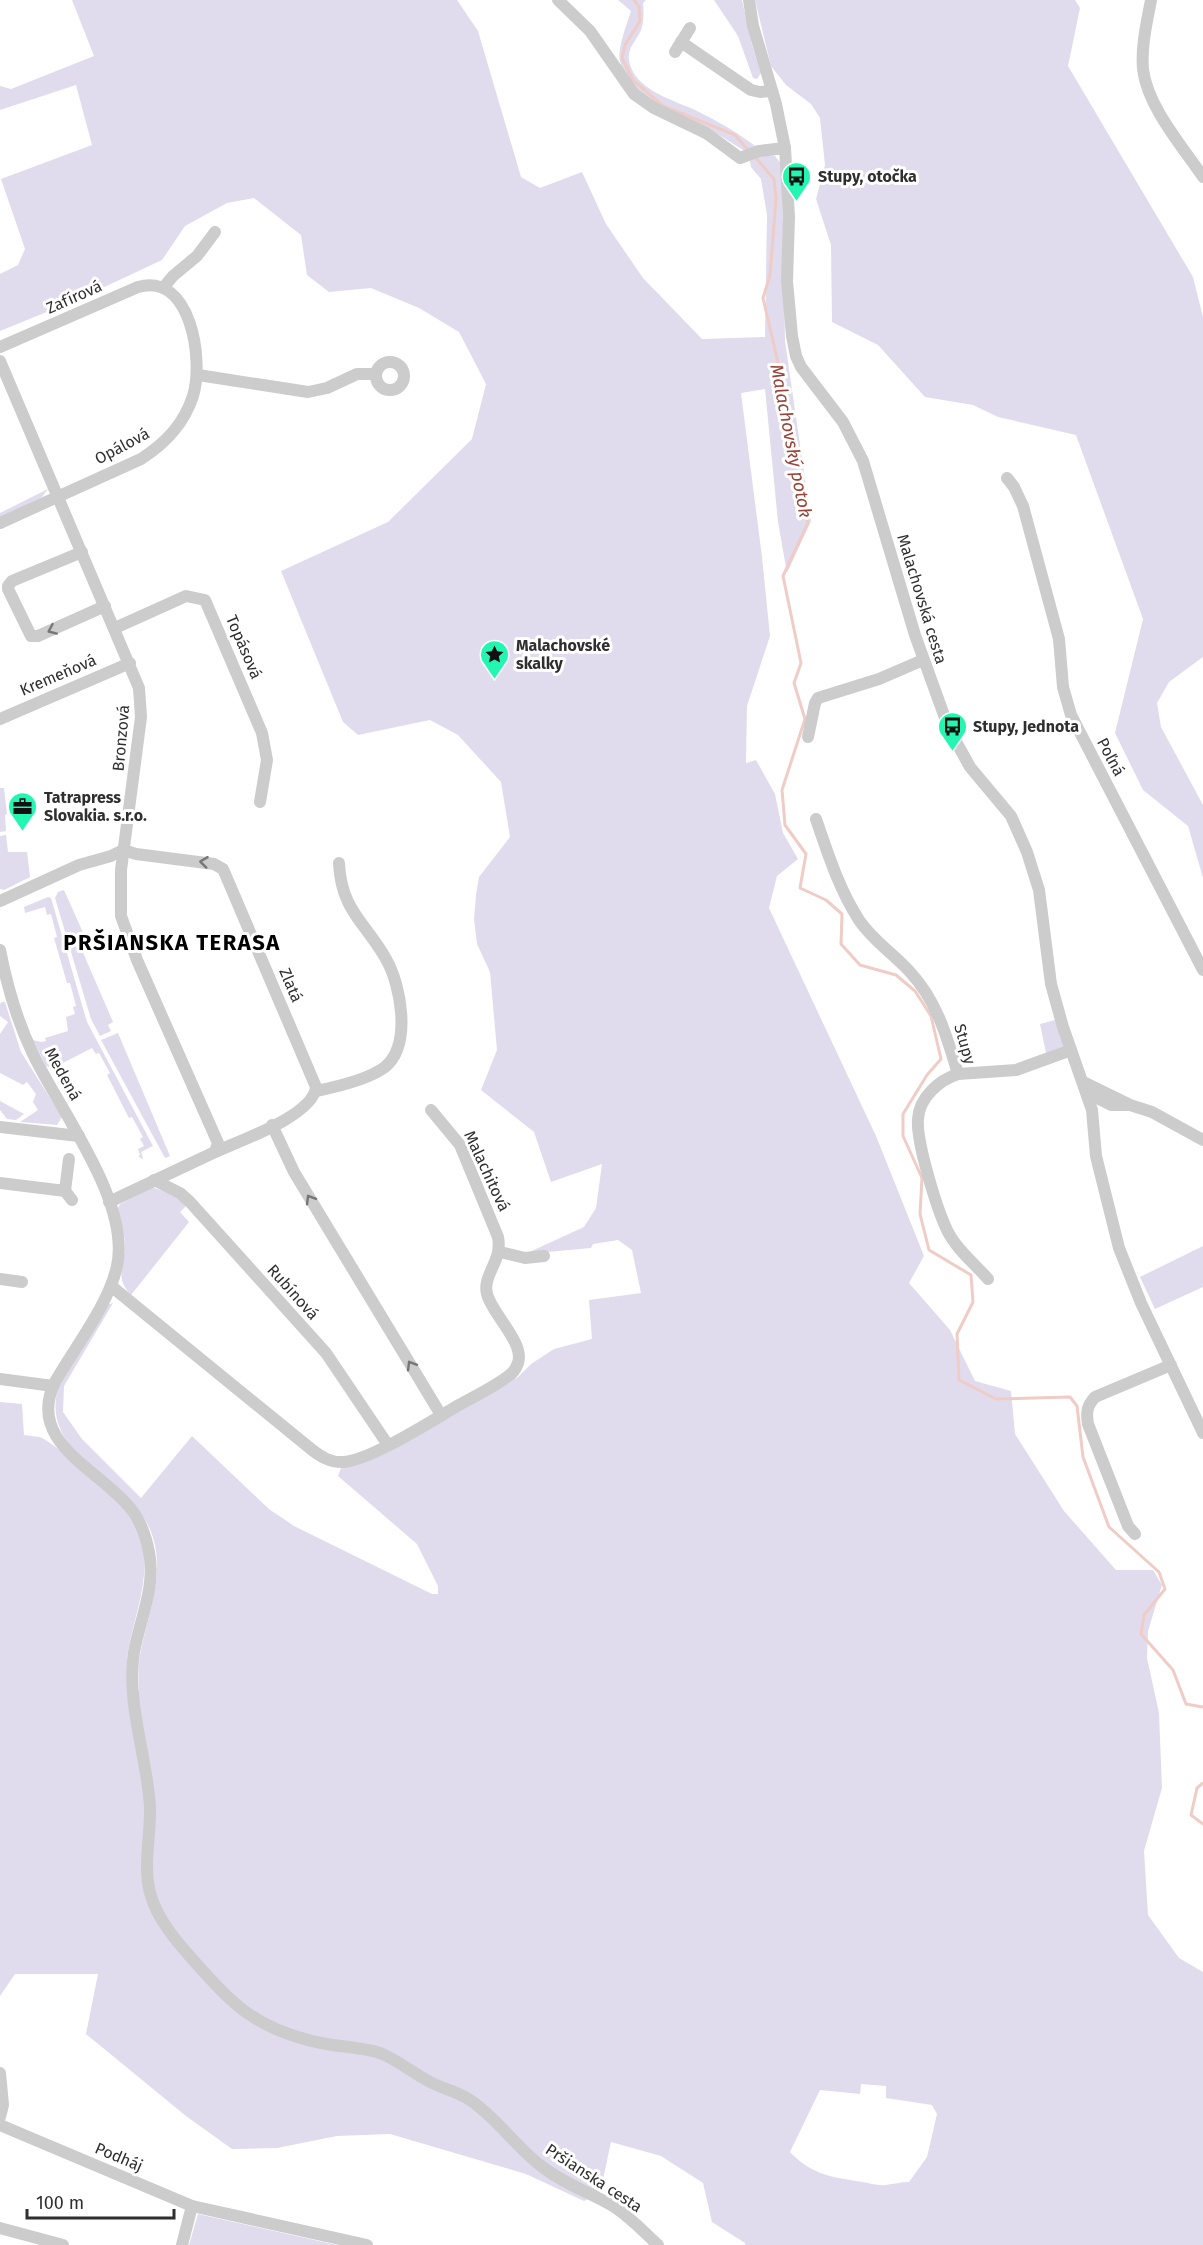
<svg xmlns="http://www.w3.org/2000/svg" width="1203" height="2245" font-family="'Fira Sans',sans-serif">
<rect width="100%" height="100%" fill="#fff"/>
<g fill="#e0dcee" fill-rule="evenodd">
<path d="M72 0H457L478 31 521 177 540 188 582 172 606 224 643 278 702 339 765 337 767 215 761 179 751 167 750 161 760 154 775 156 782 165 785 341 811 521 787 573 778 522 765 389 741 393 762 557 770 636 747 706 746 763 756 760 775 794 783 833 798 859 777 876 769 908 876 1136 924 1256 909 1283 950 1330 975 1381 1011 1391 1015 1434 1064 1511 1116 1570H1153L1162 1585 1148 1631 1147 1658 1159 1713 1162 1788 1144 1851 1148 1915 1179 1958 1203 1972V2245H745V2243L712 2222 703 2183 661 2156 611 2142 600 2193 584 2201 526 2174 390 2134 337 2136 277 2148 232 2149 186 2116 86 2034 98 1974H15L0 1996V1402L22 1404 24 1435C29 1436 37 1436 42 1438 59 1447 74 1464 88 1476 102 1489 119 1501 131 1518 159 1560 136 1607 128 1651 126 1665 127 1678 128 1692L139 1691C139 1679 138 1667 140 1655 148 1612 169 1568 148 1525 124 1476 40 1455 58 1388L106 1305 113 1303 64 1386 63 1412 82 1439 141 1498 192 1436 269 1509 294 1526 432 1594H438V1586L417 1544 338 1476 341 1468 479 1400 518 1377 531 1364 554 1349 592 1339 589 1300 641 1293 632 1250 618 1240 593 1244 591 1248 525 1254 584 1227 596 1208 602 1164 551 1182 534 1132 481 1090 497 1050 490 972 477 944 474 919 476 895 479 877 510 837 501 782 458 735 430 720 358 735 343 722 281 571 388 522 472 439 486 384 459 332 419 308 371 288 329 292 307 275 301 235 254 198 227 203 185 226 162 260 81 298 0 331V274L18 265 25 249 1 179 92 145 76 85 0 110V86L11 89 94 56ZM861 2084 886 2086V2098L932 2105 937 2114 927 2157 909 2182C901 2182 894 2184 886 2185 878 2186 869 2183 862 2182 832 2177 812 2175 790 2152L820 2090 860 2094Z"/>
<path d="M618 0H646L643 3C644 12 644 22 641 30 637 40 627 48 629 60 633 89 673 100 695 110 718 121 738 133 758 148L748 153C733 144 719 134 704 127 674 111 628 99 620 61 617 49 627 24 631 11Z"/>
<polygon points="714,0 742,0 752,45 761,73 757,79 753,78 738,36"/>
<polygon points="755,0 1075,0 1080,8 1068,66 1193,277 1203,317 1203,657 1169,682 1157,703 1161,727 1203,805 1203,878 1188,826 1143,790 1115,733 1143,619 1076,435 998,417 973,405 925,397 878,345 832,322 831,245 816,199 825,165 820,118 811,104 786,85 771,66"/>
<polygon points="48,489 42,497 0,518 0,513"/>
<polygon points="0,788 4,788 7,814 5,815 6,831 0,832"/>
<polygon points="6,835 8,852 27,852 30,877 4,890 0,889 0,836"/>
<polygon points="64,890 85,937 78,941 113,1022 108,1025 111,1031 100,1036 91,1019 55,898 58,892"/>
<polygon points="48,897 51,898 87,1022 153,1146 141,1152 143,1158 142,1159 138,1156 140,1155 138,1149 144,1146 140,1139 143,1137 132,1117 129,1118 107,1075 110,1073 99,1053 96,1054 92,1048 53,1068 46,1066 33,1040 41,1042 46,1041 45,1038 68,1031 66,1017 75,1014 73,1007 76,1006 70,983 67,983 54,938 57,937 51,914 47,915 45,907 25,913 24,907"/>
<polygon points="2,1002 5,1002 21,1052 62,1117 57,1125 20,1122 38,1110 33,1102 36,1094 27,1082 23,1085 0,1073 0,1034 8,1022 0,1016 0,1004"/>
<polygon points="1055,1020 1064,1046 1046,1053 1040,1024"/>
<polygon points="118,1033 170,1156 165,1158 101,1040"/>
<polygon points="0,1101 24,1114 16,1120 7,1119 0,1110"/>
<path d="M152 1187 177 1196 186 1206 180 1212 189 1222 131 1295C113 1276 126 1264 125 1242 124 1231 120 1220 117 1210L120 1204Z"/>
<polygon points="1203,1246 1203,1287 1155,1309 1140,1277"/>
<polygon points="198,2214 337,2245 189,2245"/>
</g>
<g fill="none" stroke-linecap="round" stroke-linejoin="round">
<g stroke="#efccc6" stroke-width="3">
<polyline points="634,0 639,7 640,21 625,45 622,58 633,80 663,106 735,135 748,150"/>
<polyline points="755,157 774,179 776,199 770,275 763,298 787,402 808,523 783,576 801,663 794,683 805,719 782,790 785,825 806,854 800,888 826,900 842,914 841,944 860,965 896,975 915,991 931,1016 941,1059 927,1075 903,1114 903,1136 922,1178 920,1214 929,1250 971,1275 973,1302 957,1334 959,1380 996,1399 1070,1397 1077,1406 1083,1457 1109,1527 1159,1572 1165,1589 1144,1615 1141,1634 1173,1670 1186,1704 1203,1707"/>
<polyline points="1203,1783 1197,1788 1191,1815 1203,1824"/>
</g>
<g stroke="#ccc" stroke-width="12">
<polyline points="558,0 590,31 634,94 654,108 706,133 740,158 759,151 785,148"/>
<polyline points="749,0 753,26 776,104 785,148 789,217 787,281 792,336 796,356 801,367 843,422 863,461 915,635 949,729 970,767 1011,816 1027,852 1039,890 1051,984 1063,1027 1092,1110 1096,1156 1119,1248 1141,1303 1203,1433"/>
<path d="M1151 0C1147 22 1141 46 1143 69 1147 106 1182 146 1203 177"/>
<polyline points="681,42 751,90 760,92 772,91"/>
<polyline points="675,52 690,28"/>
<polyline points="163,288 173,276 197,256 215,232"/>
<path d="M0 347 138 287C191 272 204 360 193 396 184 424 166 443 141 459L0 523"/>
<polyline points="0,361 139,688 141,717 121,870 121,916 137,960 218,1143 215,1152 109,1202"/>
<circle cx="390" cy="376" r="14"/>
<polyline points="198,375 308,392 327,388 357,374 375,374"/>
<polyline points="1007,478 1014,487 1023,506 1059,639 1063,687 1071,715 1203,970"/>
<polyline points="82,552 12,581 8,586 8,589 31,636 38,636 105,606"/>
<polyline points="115,628 186,596 205,600 262,733 267,760 260,802"/>
<polyline points="0,719 130,663"/>
<polyline points="808,737 815,703 818,698 879,679 923,660"/>
<path d="M816 819C828 854 839 889 859 920 873 941 894 954 910 972 937 1001 947 1037 958 1074 939 1080 919 1098 918 1119 916 1142 937 1209 947 1230 956 1249 975 1264 988 1279"/>
<path d="M123 850 136 854 214 864 223 869 316 1087C313 1116 239 1141 215 1152"/>
<polyline points="0,901 79,865 111,856 123,850"/>
<path d="M0 950C7 986 17 1021 33 1054 60 1111 131 1202 117 1266 109 1304 75 1347 55 1382 25 1443 101 1470 131 1509 141 1521 146 1537 149 1552 156 1587 140 1619 134 1652 126 1703 147 1756 150 1807 151 1836 142 1868 151 1896 158 1920 177 1942 194 1961 235 2007 258 2030 321 2043 340 2047 361 2047 380 2053 398 2060 414 2074 432 2083 444 2089 458 2092 470 2100 496 2117 515 2146 540 2165 562 2183 589 2192 613 2206 630 2217 644 2232 658 2245"/>
<polyline points="958,1074 1016,1070 1071,1050"/>
<polyline points="1083,1082 1130,1105 1152,1112 1203,1140"/>
<path d="M316 1091C336 1087 369 1079 385 1067 412 1045 401 985 386 959 365 922 341 910 339 863"/>
<polyline points="1087,1093 1111,1105 1130,1105"/>
<polyline points="272,1125 294,1172 441,1415"/>
<polyline points="0,1127 79,1136"/>
<polyline points="154,1180 180,1193 190,1202 326,1353 388,1445"/>
<polyline points="0,1183 65,1191 72,1200"/>
<polyline points="65,1191 69,1159"/>
<polyline points="500,1252 525,1258 544,1256"/>
<polyline points="0,1279 22,1282"/>
<path d="M111 1286 311 1449C321 1457 331 1463 344 1462 373 1459 433 1420 459 1405 475 1396 492 1388 507 1377 512 1374 516 1369 518 1363 525 1343 492 1314 487 1294 482 1275 503 1261 498 1237L460 1145 431 1110"/>
<polyline points="0,1379 53,1386"/>
<path d="M1135 1534 1128 1526 1088 1424C1086 1412 1087 1406 1095 1397L1171 1365"/>
<polyline points="0,2073 3,2105 0,2117"/>
<polyline points="0,2125 192,2206 367,2245"/>
<polyline points="0,2228 63,2245"/>
<polyline points="182,2245 192,2206"/>
</g>
</g>
<defs><path id="oneway-chevron" d="M-2-3.5L2.5 0L-2 3.5" fill="none" stroke-width="1.6" stroke-linecap="round" stroke-linejoin="round" transform="scale(1.5)"/></defs>
<g stroke="#767676">
<use href="#oneway-chevron" transform="translate(52 630) rotate(156)"/>
<use href="#oneway-chevron" transform="translate(204 862) rotate(-173)"/>
<use href="#oneway-chevron" transform="translate(310 1199) rotate(-121)"/>
<use href="#oneway-chevron" transform="translate(411 1365) rotate(-121)"/>
</g>
<defs>
<symbol id="bus-pin" viewBox="-11 -11 22 30"><path d="M0 17L-7.5 6A9.5 9.5 0 1 1 7.5 6Z" fill="#22f6b0" stroke="#fff"/><path d="M-5-6H5V4H4V6H2V4H-2V6H-4V4H-5ZM-3.5-4V0h7V-4ZM-3.5 1.2v1.5H-2V1.2ZM2 1.2v1.5H3.5V1.2Z" fill="#111"/></symbol>
<symbol id="sight-pin" viewBox="-11 -11 22 30"><path d="M0 17L-7.5 6A9.5 9.5 0 1 1 7.5 6Z" fill="#22f6b0" stroke="#fff"/><path d="M0-6L1.8-2.2L6-1.7L2.9 1.2L3.7 5.4L0 3.3L-3.7 5.4L-2.9 1.2L-6-1.7L-1.8-2.2Z" fill="#111"/></symbol>
<symbol id="office-pin" viewBox="-11 -11 22 30"><path d="M0 17L-7.5 6A9.5 9.5 0 1 1 7.5 6Z" fill="#22f6b0" stroke="#fff"/><path d="M-6-3h4V-5.5h4V-3h4V5H-6ZM-1-4.5V-3h2v-1.5ZM-6 0V1H6V0Z" fill="#111"/></symbol>
</defs>
<g fill-rule="evenodd">
<use href="#bus-pin" x="780" y="160" width="33" height="45"/>
<use href="#sight-pin" x="478" y="638" width="33" height="45"/>
<use href="#bus-pin" x="936" y="710" width="33" height="45"/>
<use href="#office-pin" x="6" y="790" width="33" height="45"/>
</g>
<g text-anchor="middle" dominant-baseline="central" stroke-width="6" stroke-linejoin="round" paint-order="stroke">
<g font-size="16" font-weight="bold" fill="#2f2f2f" stroke="#fff" text-anchor="start">
<text x="818" y="176">Stupy, otočka</text>
<text x="516" y="645">Malachovské<tspan x="516" dy="18">skalky</tspan></text>
<text x="973" y="726">Stupy, Jednota</text>
<text x="44" y="797">Tatrapress<tspan x="44" dy="18">Slovakia. s.r.o.</tspan></text>
</g>
<g font-size="16" fill="#2f2f2f" stroke="#fff">
<text transform="translate(74 297) rotate(-24)">Zafírová</text>
<text transform="translate(122 446) rotate(-28)">Opálová</text>
<text transform="translate(922 599) rotate(73)">Malachovská cesta</text>
<text transform="translate(244 647) rotate(67)">Topásová</text>
<text transform="translate(58 675) rotate(-23)">Kremeňová</text>
<text transform="translate(121 738) rotate(-85)">Bronzová</text>
<text transform="translate(1111 757) rotate(62)">Poľná</text>
<text transform="translate(291 985) rotate(67)">Zlatá</text>
<text transform="translate(965 1044) rotate(74)">Stupy</text>
<text transform="translate(63 1074) rotate(61)">Medená</text>
<text transform="translate(487 1171) rotate(65)">Malachitová</text>
<text transform="translate(293 1292) rotate(48)">Rubínová</text>
<text transform="translate(119 2157) rotate(23)">Podháj</text>
<text transform="translate(594 2178) rotate(33)">Pršianska cesta</text>
</g>
<g font-size="18" font-style="italic" fill="#9a4235" stroke="#fff">
<text transform="translate(791 441) rotate(79)">Malachovský potok</text>
</g>
<g font-size="22" font-weight="bold" letter-spacing="1.5" fill="#000" stroke="#fff">
<text x="172" y="942">PRŠIANSKA TERASA</text>
</g>
</g>
<path d="M27 2209v9h147v-9" fill="none" stroke="#2f2f2f" stroke-width="3"/>
<text x="36" y="2209" font-size="18" fill="#2f2f2f" stroke="#ffffff" stroke-width="4.5" paint-order="stroke">100 m</text>
</svg>
